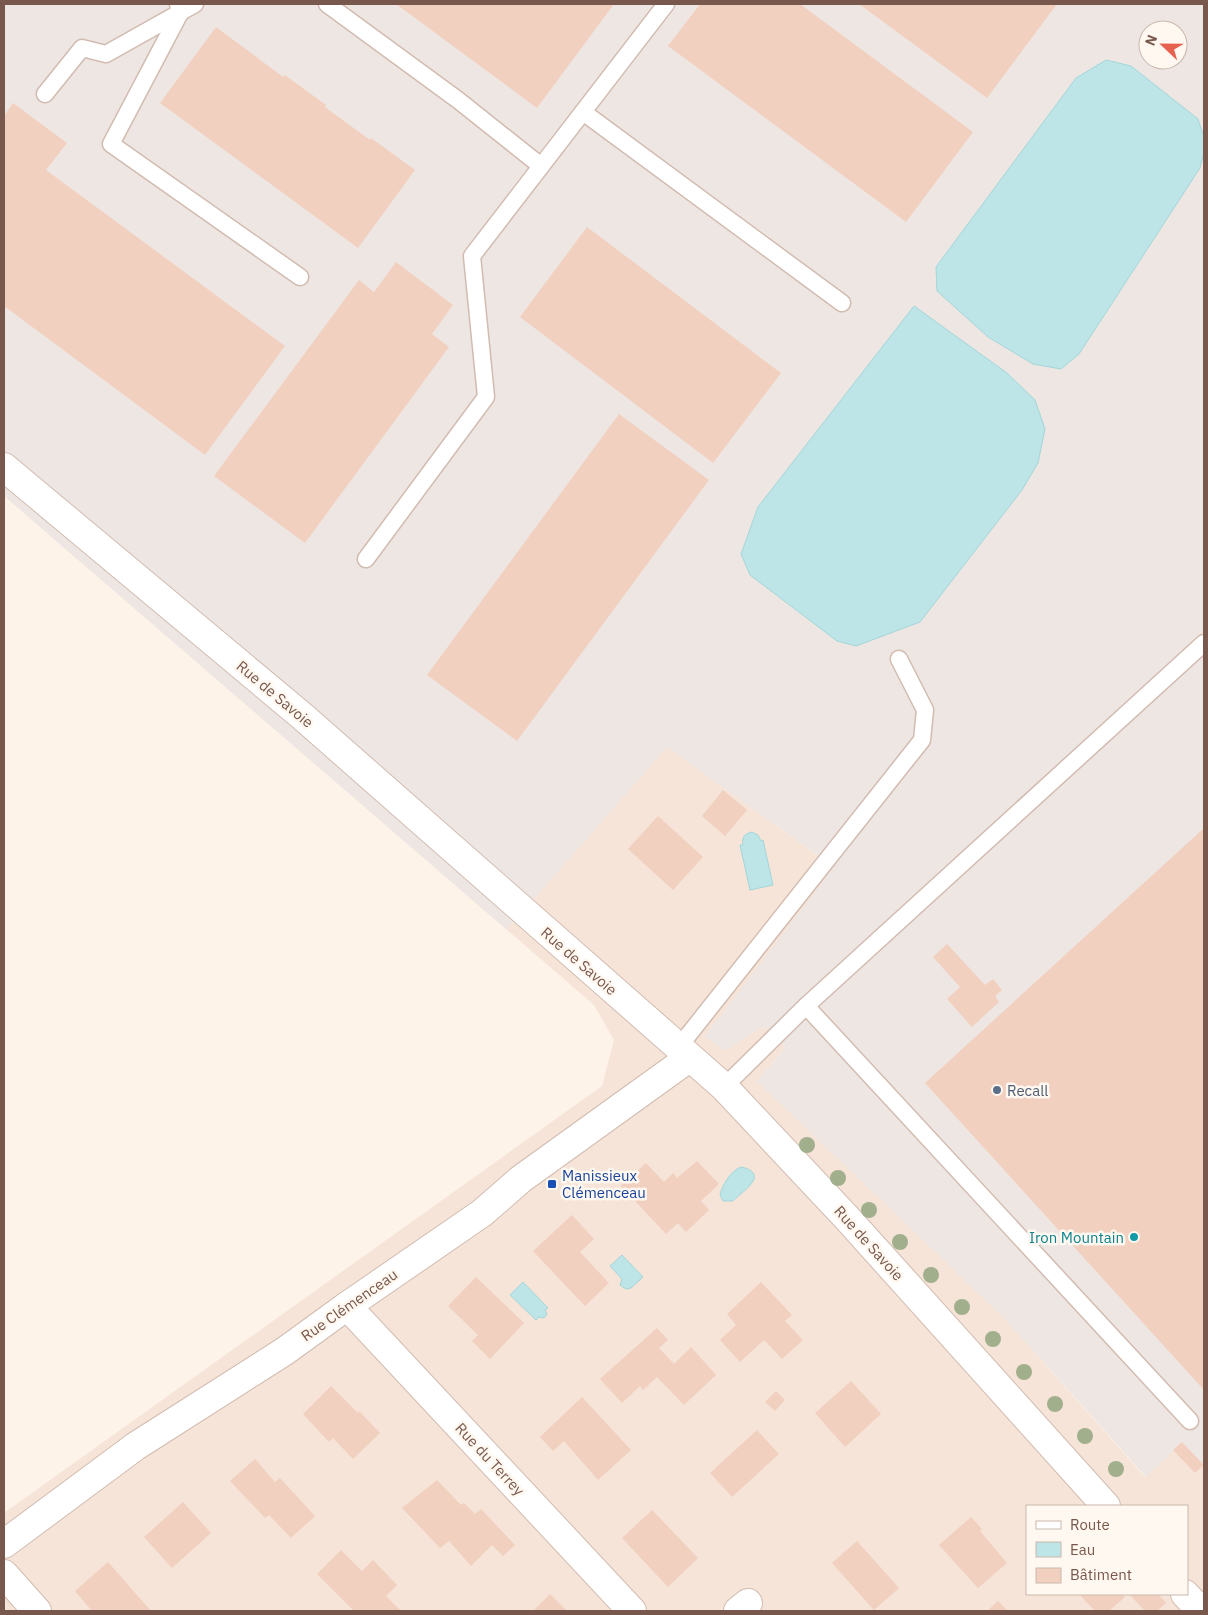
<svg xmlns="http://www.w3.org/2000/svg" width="1208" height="1615" font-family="'IBM Plex Sans',sans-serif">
<rect width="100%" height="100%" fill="#fdf3e9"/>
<path fill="#f5e4d7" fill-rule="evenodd" d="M667 747 835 868 706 1036 724 1051 765 1026 786 1047 757 1081 1003 1317 1145 1477 1182 1442 1204 1465V1611H4V1513L602 1086 614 1040 594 1005 507 930ZM1027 1506H1187V1594H1027Z"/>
<path fill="#eee6e2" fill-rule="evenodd" d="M4 4H1204V1465L1182 1442 1146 1477 1003 1317 757 1081 786 1047 765 1026 724 1051 705 1036 834 867 667 747 507 930 4 496ZM1148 30H1178V60H1148Z"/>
<g fill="#bde5e7" stroke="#a3d6d9">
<polygon points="1106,60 1131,66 1198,119 1204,137 1204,152 1200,168 1079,354 1061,369 1033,364 988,337 937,291 936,267 1076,78"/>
<polygon points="914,306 1007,373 1035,400 1045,429 1038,463 1022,490 920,622 856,646 837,641 750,575 741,554 758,507"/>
<path d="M752 832 758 835 761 841 763 840 773 885 750 890 740 845H743C742 837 744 834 752 832Z"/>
<path d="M742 1167C771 1175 741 1192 733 1201H723L720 1195C722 1185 732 1169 742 1167Z"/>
<polygon points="622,1255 643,1277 631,1288 626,1289 620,1285 622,1279 610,1266"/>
<polygon points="523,1282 548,1308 545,1310 547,1314 544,1318 539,1317 536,1320 510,1295"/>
</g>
<g fill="#f2d0c0">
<polygon points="396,4 614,4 537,108"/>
<polygon points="700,4 800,4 973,132 906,222 668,46"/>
<polygon points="859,4 1057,4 987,98"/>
<polygon points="216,27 283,77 285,75 326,105 325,107 370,140 371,138 415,170 358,248 160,103"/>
<polygon points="13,103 67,143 46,170 285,346 205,455 4,306 4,116"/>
<polygon points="587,227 781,373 713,463 520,317"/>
<polygon points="396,262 453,305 432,334 449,347 305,543 214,476 359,280 374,292"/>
<polygon points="619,414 709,480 517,741 427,675"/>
<polygon points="723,790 747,810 725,836 702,816"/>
<polygon points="658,816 703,857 673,890 628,849"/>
<polygon points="1204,828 1204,1390 925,1083"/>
<polygon points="947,944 985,985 993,979 1002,990 995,996 999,1002 972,1027 947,999 960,987 933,957"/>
<polygon points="697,1161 719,1184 701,1201 709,1210 686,1232 678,1223 666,1234 621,1186 646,1163 664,1182 673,1173 677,1178"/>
<polygon points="572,1215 594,1239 580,1252 609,1283 585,1306 533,1251"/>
<polygon points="476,1277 524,1323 490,1359 472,1341 478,1335 448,1306"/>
<polygon points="761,1282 792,1315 785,1321 803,1340 782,1359 764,1340 740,1362 720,1340 736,1325 727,1314"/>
<polygon points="657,1328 668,1340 659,1348 674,1364 691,1347 716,1375 684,1405 657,1377 643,1390 640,1386 622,1403 600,1379"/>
<polygon points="851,1381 881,1414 845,1447 815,1413"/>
<polygon points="331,1386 358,1413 359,1411 380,1433 353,1459 333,1438 329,1442 303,1414"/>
<polygon points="776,1391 785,1400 775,1411 765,1402"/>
<polygon points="582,1397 631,1450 598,1480 564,1441 553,1451 540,1437"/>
<polygon points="757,1430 779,1454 732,1497 710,1473"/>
<polygon points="1182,1442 1204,1465 1195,1473 1173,1450"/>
<polygon points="255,1459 275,1482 280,1478 315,1516 291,1538 269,1515 265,1518 230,1481"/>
<polygon points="437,1480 461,1505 464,1503 475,1514 481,1509 515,1545 503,1556 492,1545 471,1566 449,1541 440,1548 402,1508"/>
<polygon points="183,1502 211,1533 172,1568 144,1537"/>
<polygon points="652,1510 698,1558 668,1587 622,1538"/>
<polygon points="971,1517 982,1529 980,1531 1007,1563 978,1588 939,1545"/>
<polygon points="857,1541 899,1588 874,1610 832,1563"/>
<polygon points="341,1550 362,1571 373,1560 397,1585 386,1596 401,1611 354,1611 317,1574"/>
<polygon points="108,1562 151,1611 92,1611 75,1591"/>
<polygon points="550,1594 567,1611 533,1611"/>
<polygon points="1079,1594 1121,1594 1125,1597 1109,1611 1095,1611"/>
<polygon points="1132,1594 1158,1594 1166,1603 1157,1611 1145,1611 1130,1595"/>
<polygon points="998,1601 1008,1611 987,1611"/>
</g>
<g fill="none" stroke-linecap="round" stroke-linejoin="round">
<defs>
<g id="lane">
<polyline points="178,4 180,13 111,144 300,277"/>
<polyline points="327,4 458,100 541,166"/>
<polyline points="45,94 82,48 106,54 195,4"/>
<polyline points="583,112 842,303"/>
<polyline points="366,559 486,397 472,256 666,4"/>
<polyline points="806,1006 1190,1421"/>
<polyline points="678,1048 922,740 925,710 899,659"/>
<polyline points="724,1087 806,1006 1204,643"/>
</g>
<g id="street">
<polyline points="4,467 302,716 724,1087 847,1218 1106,1506"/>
<polyline points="347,1306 632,1611"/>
<polyline points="4,1544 136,1446 285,1351 347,1306 482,1213 521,1179 689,1058"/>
<polyline points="4,1574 37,1611"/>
<polyline points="1185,1594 1201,1611"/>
<polyline points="738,1611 748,1603"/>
</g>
</defs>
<use href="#lane" stroke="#d2bcb1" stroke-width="19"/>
<use href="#street" stroke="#d2bcb1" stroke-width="30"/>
<use href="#lane" stroke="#fff" stroke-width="16"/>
<use href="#street" stroke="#fff" stroke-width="28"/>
</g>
<g fill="#a1af8d">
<circle cx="807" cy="1145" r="8"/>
<circle cx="838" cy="1178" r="8"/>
<circle cx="869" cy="1210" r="8"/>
<circle cx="900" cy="1242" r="8"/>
<circle cx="931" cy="1275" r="8"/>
<circle cx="962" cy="1307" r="8"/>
<circle cx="993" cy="1339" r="8"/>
<circle cx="1024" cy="1372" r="8"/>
<circle cx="1055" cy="1404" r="8"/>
<circle cx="1085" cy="1436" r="8"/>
<circle cx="1116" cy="1469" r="8"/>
</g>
<circle fill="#5c6f8a" stroke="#fff8f0" stroke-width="2" cx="997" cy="1090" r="5"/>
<rect fill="#1a4fb4" stroke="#fff8f0" stroke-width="2" x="547" y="1179" width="10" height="10" rx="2.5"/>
<circle fill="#0f9aa8" stroke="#fff8f0" stroke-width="2" cx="1134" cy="1237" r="5"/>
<g text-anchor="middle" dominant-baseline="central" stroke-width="5" stroke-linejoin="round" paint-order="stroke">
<g font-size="15" fill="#78574c" stroke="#fff8f0">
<text transform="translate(275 694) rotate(40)">Rue de Savoie</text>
<text transform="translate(579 961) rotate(41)">Rue de Savoie</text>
<text transform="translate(869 1243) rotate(48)">Rue de Savoie</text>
<text transform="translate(349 1305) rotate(-35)">Rue Clémenceau</text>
<text transform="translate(490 1459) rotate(47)">Rue du Terrey</text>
</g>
<g font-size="15" fill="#4e5e75" stroke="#fff8f0" text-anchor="start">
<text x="1007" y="1090">Recall</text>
</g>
<g font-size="15" fill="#164399" stroke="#fff8f0" text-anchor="start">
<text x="562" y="1175">Manissieux<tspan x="562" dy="17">Clémenceau</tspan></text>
</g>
<g font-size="15" fill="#0d838f" stroke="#fff8f0" text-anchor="end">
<text x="1124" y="1237">Iron Mountain</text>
</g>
</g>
<rect width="1208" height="1615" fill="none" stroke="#78574c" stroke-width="10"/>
<rect x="1026" y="1505" width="162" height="90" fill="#fff8f0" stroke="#c9b8ae"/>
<rect x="1036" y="1521" width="25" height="8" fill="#ffffff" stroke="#c9b8ae"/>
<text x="1070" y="1530" font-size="15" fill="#78574c">Route</text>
<rect x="1036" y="1542" width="25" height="15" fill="#bde5e7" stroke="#c9b8ae"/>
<text x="1070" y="1555" font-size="15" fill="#78574c">Eau</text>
<rect x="1036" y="1568" width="25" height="15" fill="#f2d0c0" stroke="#c9b8ae"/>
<text x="1070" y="1580" font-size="15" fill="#78574c">Bâtiment</text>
<g transform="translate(1163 45) rotate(292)"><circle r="24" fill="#fff8f0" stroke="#c9b8ae"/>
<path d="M0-4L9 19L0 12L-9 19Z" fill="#e6624e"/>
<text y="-8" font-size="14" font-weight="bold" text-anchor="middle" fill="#78574c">N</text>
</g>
</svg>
